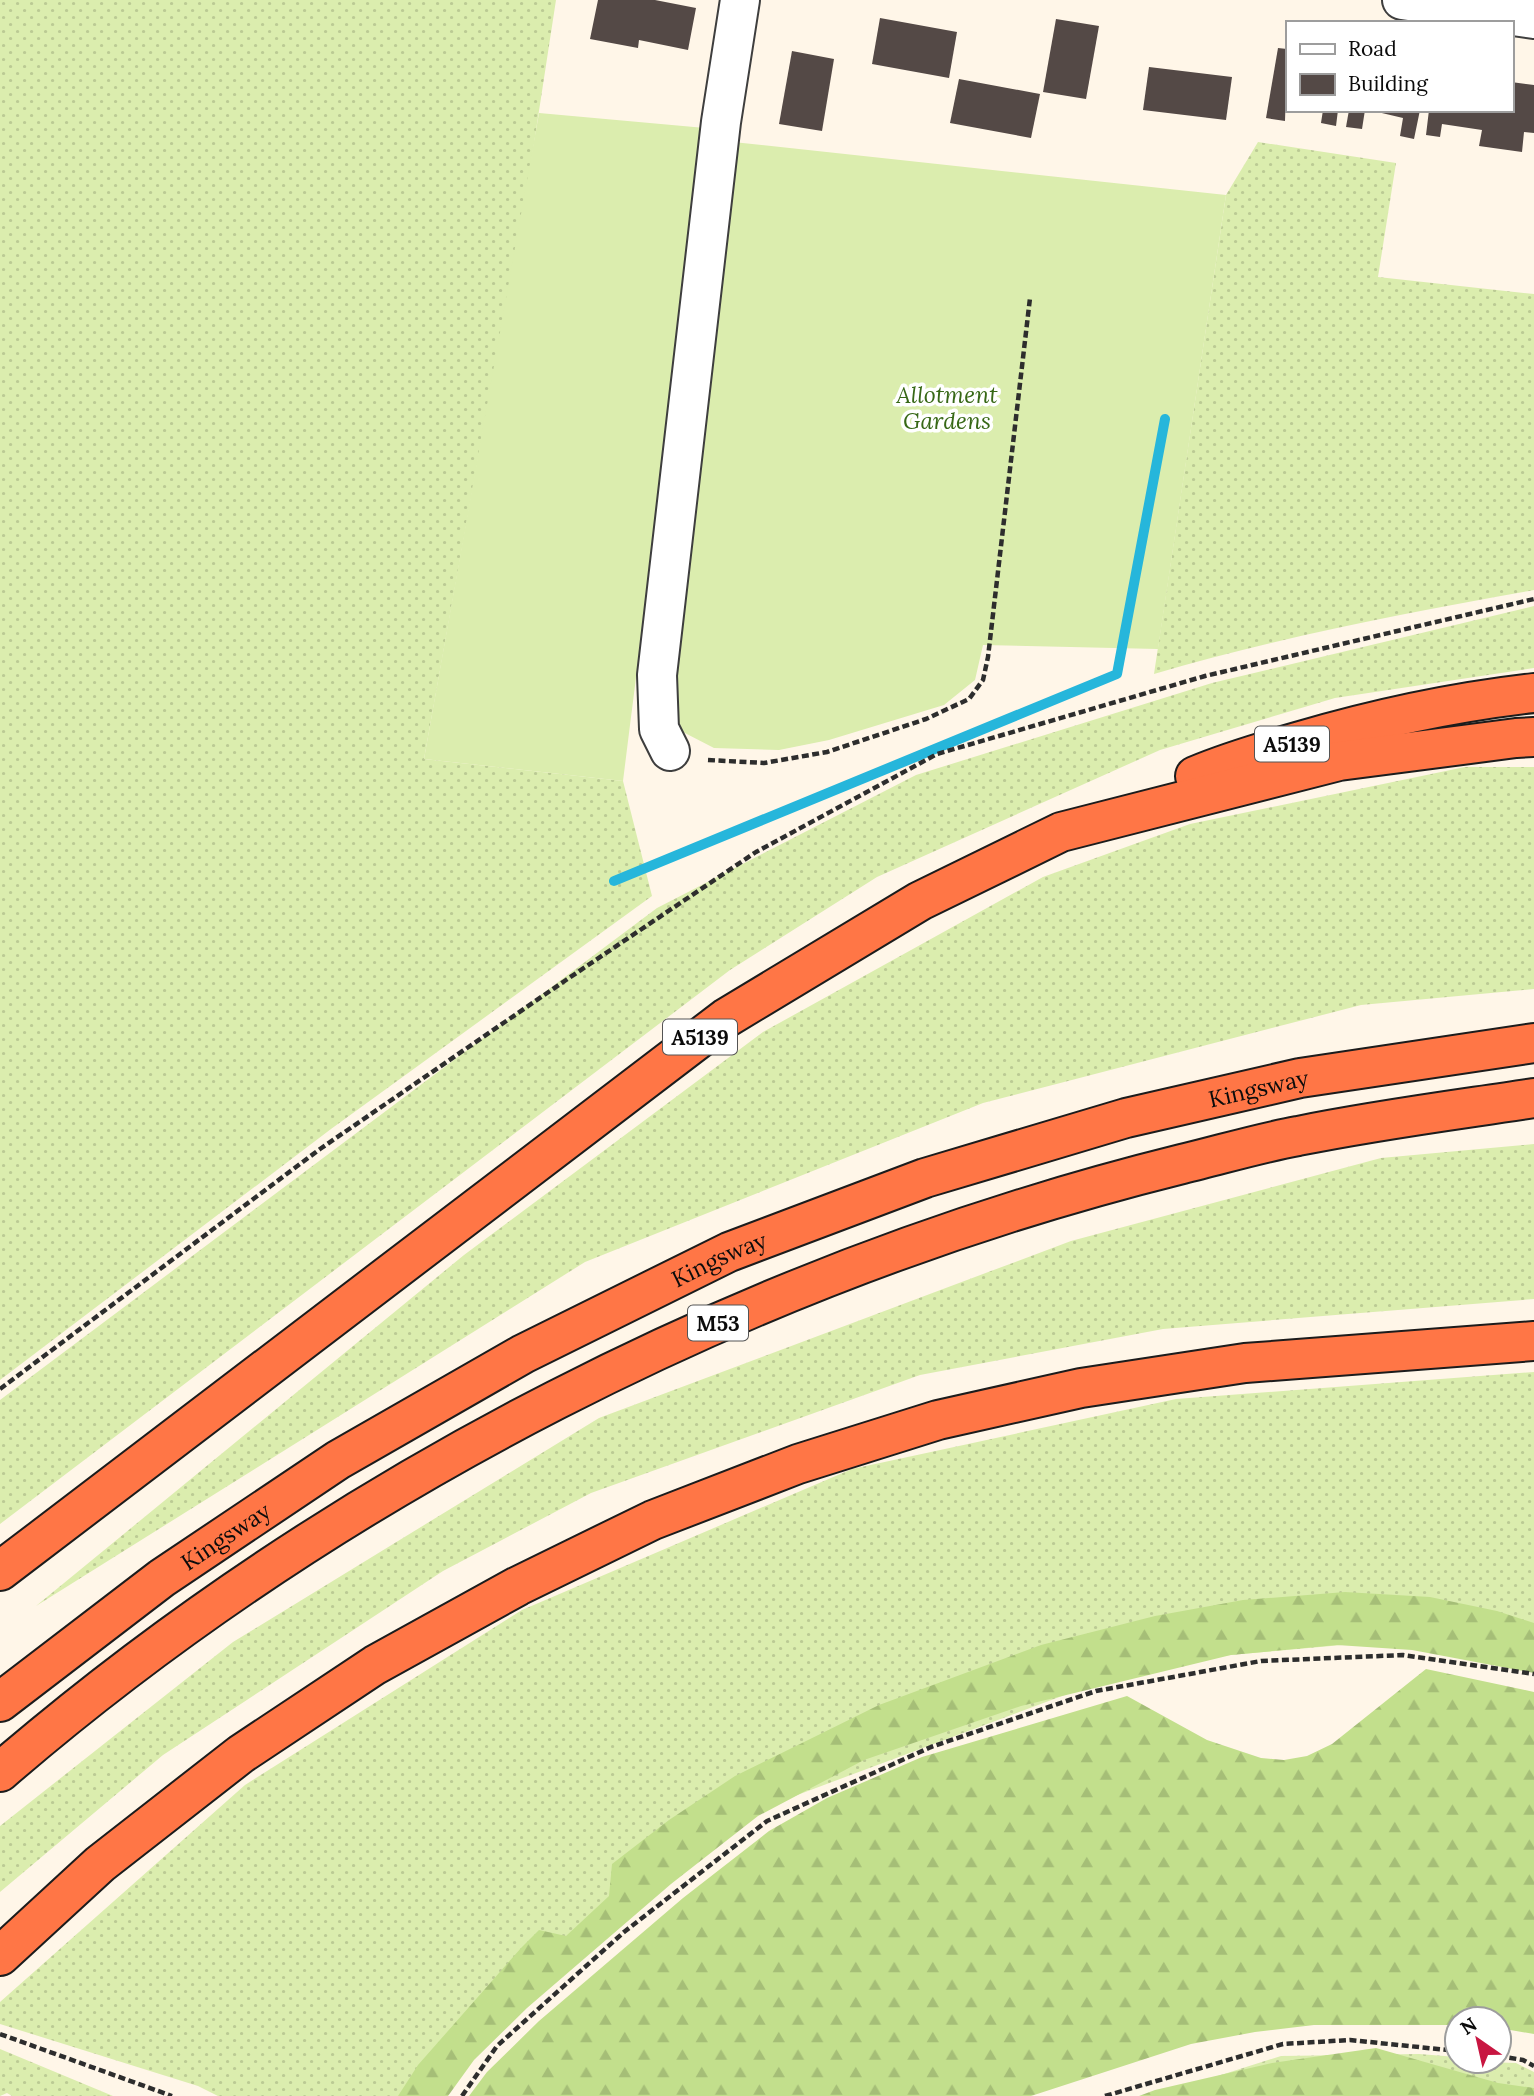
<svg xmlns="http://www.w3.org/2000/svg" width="1534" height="2096" font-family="Lora,serif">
<defs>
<pattern id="grass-dots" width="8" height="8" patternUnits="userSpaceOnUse" patternTransform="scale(1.75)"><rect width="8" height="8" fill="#dbedae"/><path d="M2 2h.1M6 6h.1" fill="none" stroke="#bbca94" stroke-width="1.8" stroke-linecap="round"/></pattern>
<pattern id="forest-firs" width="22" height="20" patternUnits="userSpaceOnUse" patternTransform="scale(1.75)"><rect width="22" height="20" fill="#c2df8c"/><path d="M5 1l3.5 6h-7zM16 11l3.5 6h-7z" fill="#a5be77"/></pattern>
</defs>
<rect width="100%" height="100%" fill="#fff6e8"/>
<g fill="url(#grass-dots)">
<polygon points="0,0 556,0 529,176 424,759 623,781 652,896 331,1129 0,1380"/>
<path d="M1258 142 1396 163 1378 277 1534 294V590C1406 613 1279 637 1154 674L1226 195Z"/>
<polygon points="1534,606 1534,668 1335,698 1160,750 877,877 730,970 0,1524 0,1400 657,908 916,775 1212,683"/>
<polygon points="1465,767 1534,767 1534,989 1361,1005 983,1103 585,1262 36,1606 464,1255 763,1032 1043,877 1190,824"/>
<polygon points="1534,1144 1534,1299 1163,1329 920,1375 591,1493 443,1571 163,1755 0,1892 0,1826 233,1642 599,1418 1071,1241 1381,1158"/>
<polygon points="1534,1372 1534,1661 1420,1638 1153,1662 741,1816 514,2001 439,2096 218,2096 198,2086 0,2024 0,2002 245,1785 522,1610 852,1469 1176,1399"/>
<polygon points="0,2049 113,2096 12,2096 7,2093 0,2096"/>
<polygon points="1419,2054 1457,2057 1457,2061 1516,2063 1534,2072 1534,2096 1155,2096 1281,2056"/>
</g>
<g fill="url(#forest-firs)">
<polygon points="1345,1592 1430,1597 1497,1611 1534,1623 1534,1673 1412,1650 1337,1645 1231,1655 1021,1706 864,1760 758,1816 671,1884 527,2008 474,2060 448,2096 398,2096 418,2065 521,1948 539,1930 566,1936 609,1896 612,1864 669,1820 735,1776 879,1705 1041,1645 1155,1616 1243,1600"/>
<polygon points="1426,1669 1534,1692 1534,2034 1499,2028 1499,2019 1457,2019 1457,2025 1314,2025 1255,2032 1191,2044 1031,2096 469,2096 487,2072 539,2021 683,1898 769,1831 827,1798 922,1757 1127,1696 1207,1740 1261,1758 1284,1760 1307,1756 1332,1744"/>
<polygon points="1376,2048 1498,2083 1534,2088 1534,2096 1139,2096 1155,2090 1272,2063"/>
</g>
<g fill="#dbedae">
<polygon points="539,113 705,128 623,781 424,759"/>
<polygon points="733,142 1226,195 1158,649 983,645 975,680 944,705 829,740 779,750 714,748 681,731 670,708"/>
</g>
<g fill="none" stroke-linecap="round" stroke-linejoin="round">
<polyline stroke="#26b6db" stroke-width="10" points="614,881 1117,674 1165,419"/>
</g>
<g fill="#544946">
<polygon points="598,0 655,0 696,8 688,50 639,40 638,48 590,39"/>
<polygon points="880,18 957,32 949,78 872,64"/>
<polygon points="1056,19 1099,26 1086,99 1043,92"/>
<polygon points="1278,48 1287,49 1285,121 1266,118"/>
<polygon points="792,51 834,59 822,131 779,124"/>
<polygon points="1149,67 1232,77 1226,120 1143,110"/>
<polygon points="959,79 1040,94 1031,138 950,123"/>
<polygon points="1511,82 1534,85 1534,133 1524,132 1522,152 1479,146 1482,130 1442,124 1440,137 1426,135 1429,110 1511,110"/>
<polygon points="1323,110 1338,110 1336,126 1321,123"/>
<polygon points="1349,110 1365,110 1362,129 1346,127"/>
<polygon points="1369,110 1420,110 1414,139 1400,136 1403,118"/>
</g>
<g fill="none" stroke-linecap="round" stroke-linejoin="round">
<defs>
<g id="street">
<polyline points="1402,0 1534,19"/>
<polyline points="670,751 659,729 657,675 721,122 740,0"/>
</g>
<g id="highway">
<path d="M1195 776C1228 762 1262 752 1297 742 1375 719 1454 702 1534 693"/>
<polyline points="0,1571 726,1018 920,901 1061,832 1339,761 1516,738 1534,737"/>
<path id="s1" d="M0 1702 162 1578 338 1460 523 1354 729 1252 925 1178 1126 1118 1300 1078 1534 1043"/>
<path d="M0 1772C333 1485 755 1270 1182 1164 1220 1155 1259 1143 1298 1136 1376 1120 1455 1110 1534 1098"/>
<polyline points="0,1956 100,1864 241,1754 375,1665 518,1586 653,1520 798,1464 938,1420 1081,1388 1245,1363 1534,1341"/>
</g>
</defs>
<use href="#street" stroke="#3e3e3e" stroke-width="42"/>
<use href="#highway" stroke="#1c1c1c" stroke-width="42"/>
<g stroke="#2d2d2d" stroke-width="4.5" stroke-dasharray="7 3.5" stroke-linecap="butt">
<polyline points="708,760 764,763 827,752 926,719 969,699 983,680 988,657 1030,298"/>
<polyline points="0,1389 320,1149 566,980 756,852 937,754 1205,676 1534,599"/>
<polyline points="0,2034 172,2096"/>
<polyline points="1499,2056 1523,2060 1534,2066"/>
<polyline points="462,2096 497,2046 624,1932 767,1821 931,1747 1096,1691 1261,1661 1403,1655 1534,1674"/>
<polyline points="1105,2096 1283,2044 1350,2040 1457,2051"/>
</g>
<use href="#street" stroke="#fff" stroke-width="38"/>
<use href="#highway" stroke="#ff7646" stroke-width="38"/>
</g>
<g text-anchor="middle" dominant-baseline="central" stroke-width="7" stroke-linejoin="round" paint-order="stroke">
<g fill="#fff" stroke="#545454" stroke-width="2">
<rect x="1255" y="726.5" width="74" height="35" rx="5"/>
<rect x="663" y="1019.5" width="74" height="35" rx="5"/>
<rect x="688" y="1305.5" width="60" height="35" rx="5"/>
</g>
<g font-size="21" font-weight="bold" fill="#0b0b0b">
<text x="1292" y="744">A5139</text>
<text x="700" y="1037">A5139</text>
<text x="718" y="1323">M53</text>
</g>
<g font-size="23" font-style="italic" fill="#376816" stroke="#fff">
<text x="947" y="394">Allotment<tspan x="947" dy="26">Gardens</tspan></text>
</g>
<g font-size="23" fill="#0b0b0b" stroke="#fff">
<text stroke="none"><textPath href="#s1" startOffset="1414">Kingsway</textPath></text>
<text stroke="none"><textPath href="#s1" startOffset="847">Kingsway</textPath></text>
<text stroke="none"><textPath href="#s1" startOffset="280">Kingsway</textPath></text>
</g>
</g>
<rect x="1286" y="21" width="228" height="91" fill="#ffffff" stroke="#9d9d9d" stroke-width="2"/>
<rect x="1300" y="44" width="35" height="10" fill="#ffffff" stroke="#9d9d9d" stroke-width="2"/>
<text x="1348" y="56" font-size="21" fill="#0b0b0b">Road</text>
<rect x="1300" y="74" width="35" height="21" fill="#544946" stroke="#9d9d9d" stroke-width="2"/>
<text x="1348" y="91" font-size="21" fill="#0b0b0b">Building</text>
<g transform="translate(1478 2040) rotate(326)"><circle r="33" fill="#ffffff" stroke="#9d9d9d" stroke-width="2"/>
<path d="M0-5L12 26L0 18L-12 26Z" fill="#c81641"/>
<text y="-10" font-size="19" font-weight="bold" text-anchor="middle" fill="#0b0b0b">N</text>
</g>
</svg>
